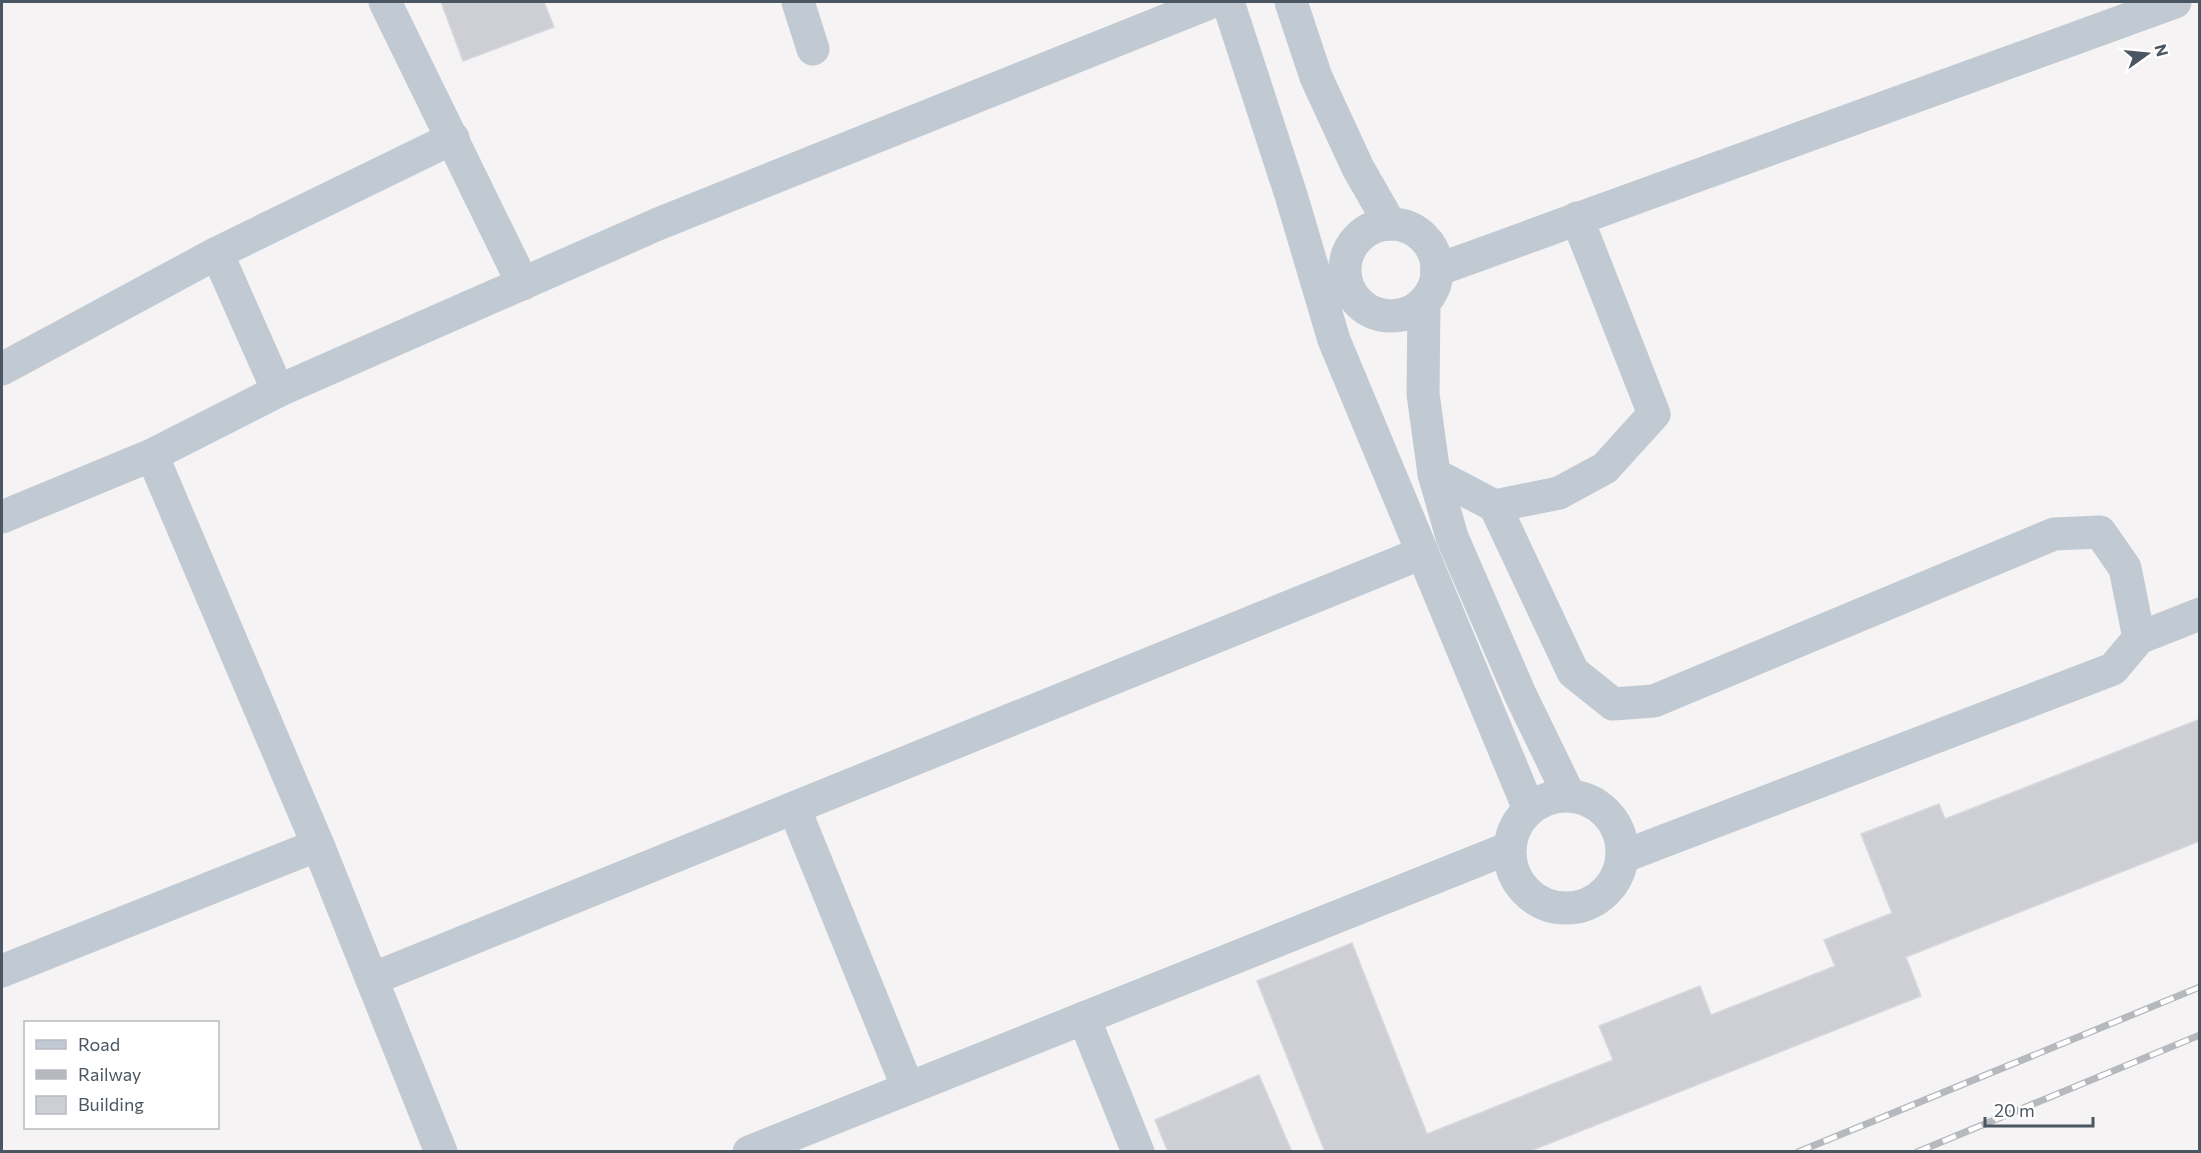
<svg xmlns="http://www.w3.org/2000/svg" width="2201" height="1153" font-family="Commissioner,sans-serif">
<rect width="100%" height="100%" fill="#f5f3f3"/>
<g fill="#cdcfd5" stroke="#d7d9de" stroke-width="1.5">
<polygon points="441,2 544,2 554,27 463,61"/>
<polygon points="2200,719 2200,841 1906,957 1921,996 1528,1152 1325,1152 1257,981 1352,943 1427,1134 1613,1060 1599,1026 1700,986 1711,1015 1835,966 1824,940 1892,913 1861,834 1939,804 1945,819"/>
<polygon points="1259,1075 1292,1152 1168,1152 1155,1120"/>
</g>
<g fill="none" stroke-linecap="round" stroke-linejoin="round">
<g stroke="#c1cad2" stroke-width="33">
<polyline points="385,2 523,284"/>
<polyline points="798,2 813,49"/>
<polyline points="1228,2 1291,195 1334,340 1529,809"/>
<polyline points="1291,2 1316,77 1358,168 1390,224"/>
<circle cx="1391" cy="270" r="46"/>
<polyline points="217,253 278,391"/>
<polyline points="1437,270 2175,2"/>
<polyline points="1424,303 1423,394 1434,474 1452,537 1520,694 1569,795"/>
<polyline points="2,369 217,253 453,138"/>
<polyline points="152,455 318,845 441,1152"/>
<polyline points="1434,474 1495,506 1559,493 1605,468 1654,414 1577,218"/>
<polyline points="1495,506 1573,672 1613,704 1654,701 2054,534 2100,532 2125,568 2139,638 2113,669 1622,857"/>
<polyline points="2,517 152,455 278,391 658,224 1212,2"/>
<polyline points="2139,638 2200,614"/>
<circle cx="1566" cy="852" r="56"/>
<polyline points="795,810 908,1088"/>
<polyline points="2,971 318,845"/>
<polyline points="372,979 1422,553"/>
<polyline points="1084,1018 1138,1152"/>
<polyline points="749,1152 1509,848"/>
</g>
<defs>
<g id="rail">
<polyline points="1798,1152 2200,987"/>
<polyline points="1917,1152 2200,1035"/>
</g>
</defs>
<use href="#rail" stroke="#b5b8bd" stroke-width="7"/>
<use href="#rail" stroke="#fff" stroke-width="4.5" stroke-dasharray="14" stroke-linecap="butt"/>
</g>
<rect width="2201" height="1153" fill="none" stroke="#4a5661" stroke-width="6"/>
<rect x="24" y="1021" width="195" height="108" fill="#ffffff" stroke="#b7bbc0" stroke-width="1.5"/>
<rect x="36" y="1040" width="30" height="9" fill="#c1cad2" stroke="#b7bbc0" stroke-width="1.5"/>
<text x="78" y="1051" font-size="18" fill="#4a5661">Road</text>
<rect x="36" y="1070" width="30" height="9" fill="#b5b8bd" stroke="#b7bbc0" stroke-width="1.5"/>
<text x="78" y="1081" font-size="18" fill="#4a5661">Railway</text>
<rect x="36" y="1096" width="30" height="18" fill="#cdcfd5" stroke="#b7bbc0" stroke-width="1.5"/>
<text x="78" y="1111" font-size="18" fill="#4a5661">Building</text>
<g transform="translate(2147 54) rotate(75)" stroke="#ffffff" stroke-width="4.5" paint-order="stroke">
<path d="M0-4.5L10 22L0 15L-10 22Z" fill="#4a5661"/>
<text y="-9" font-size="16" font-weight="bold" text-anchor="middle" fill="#4a5661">N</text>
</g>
<path d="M1985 1117v9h108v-9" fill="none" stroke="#4a5661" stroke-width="3"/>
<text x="1994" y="1117" font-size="18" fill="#4a5661" stroke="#ffffff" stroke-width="4.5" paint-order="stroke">20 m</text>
</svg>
